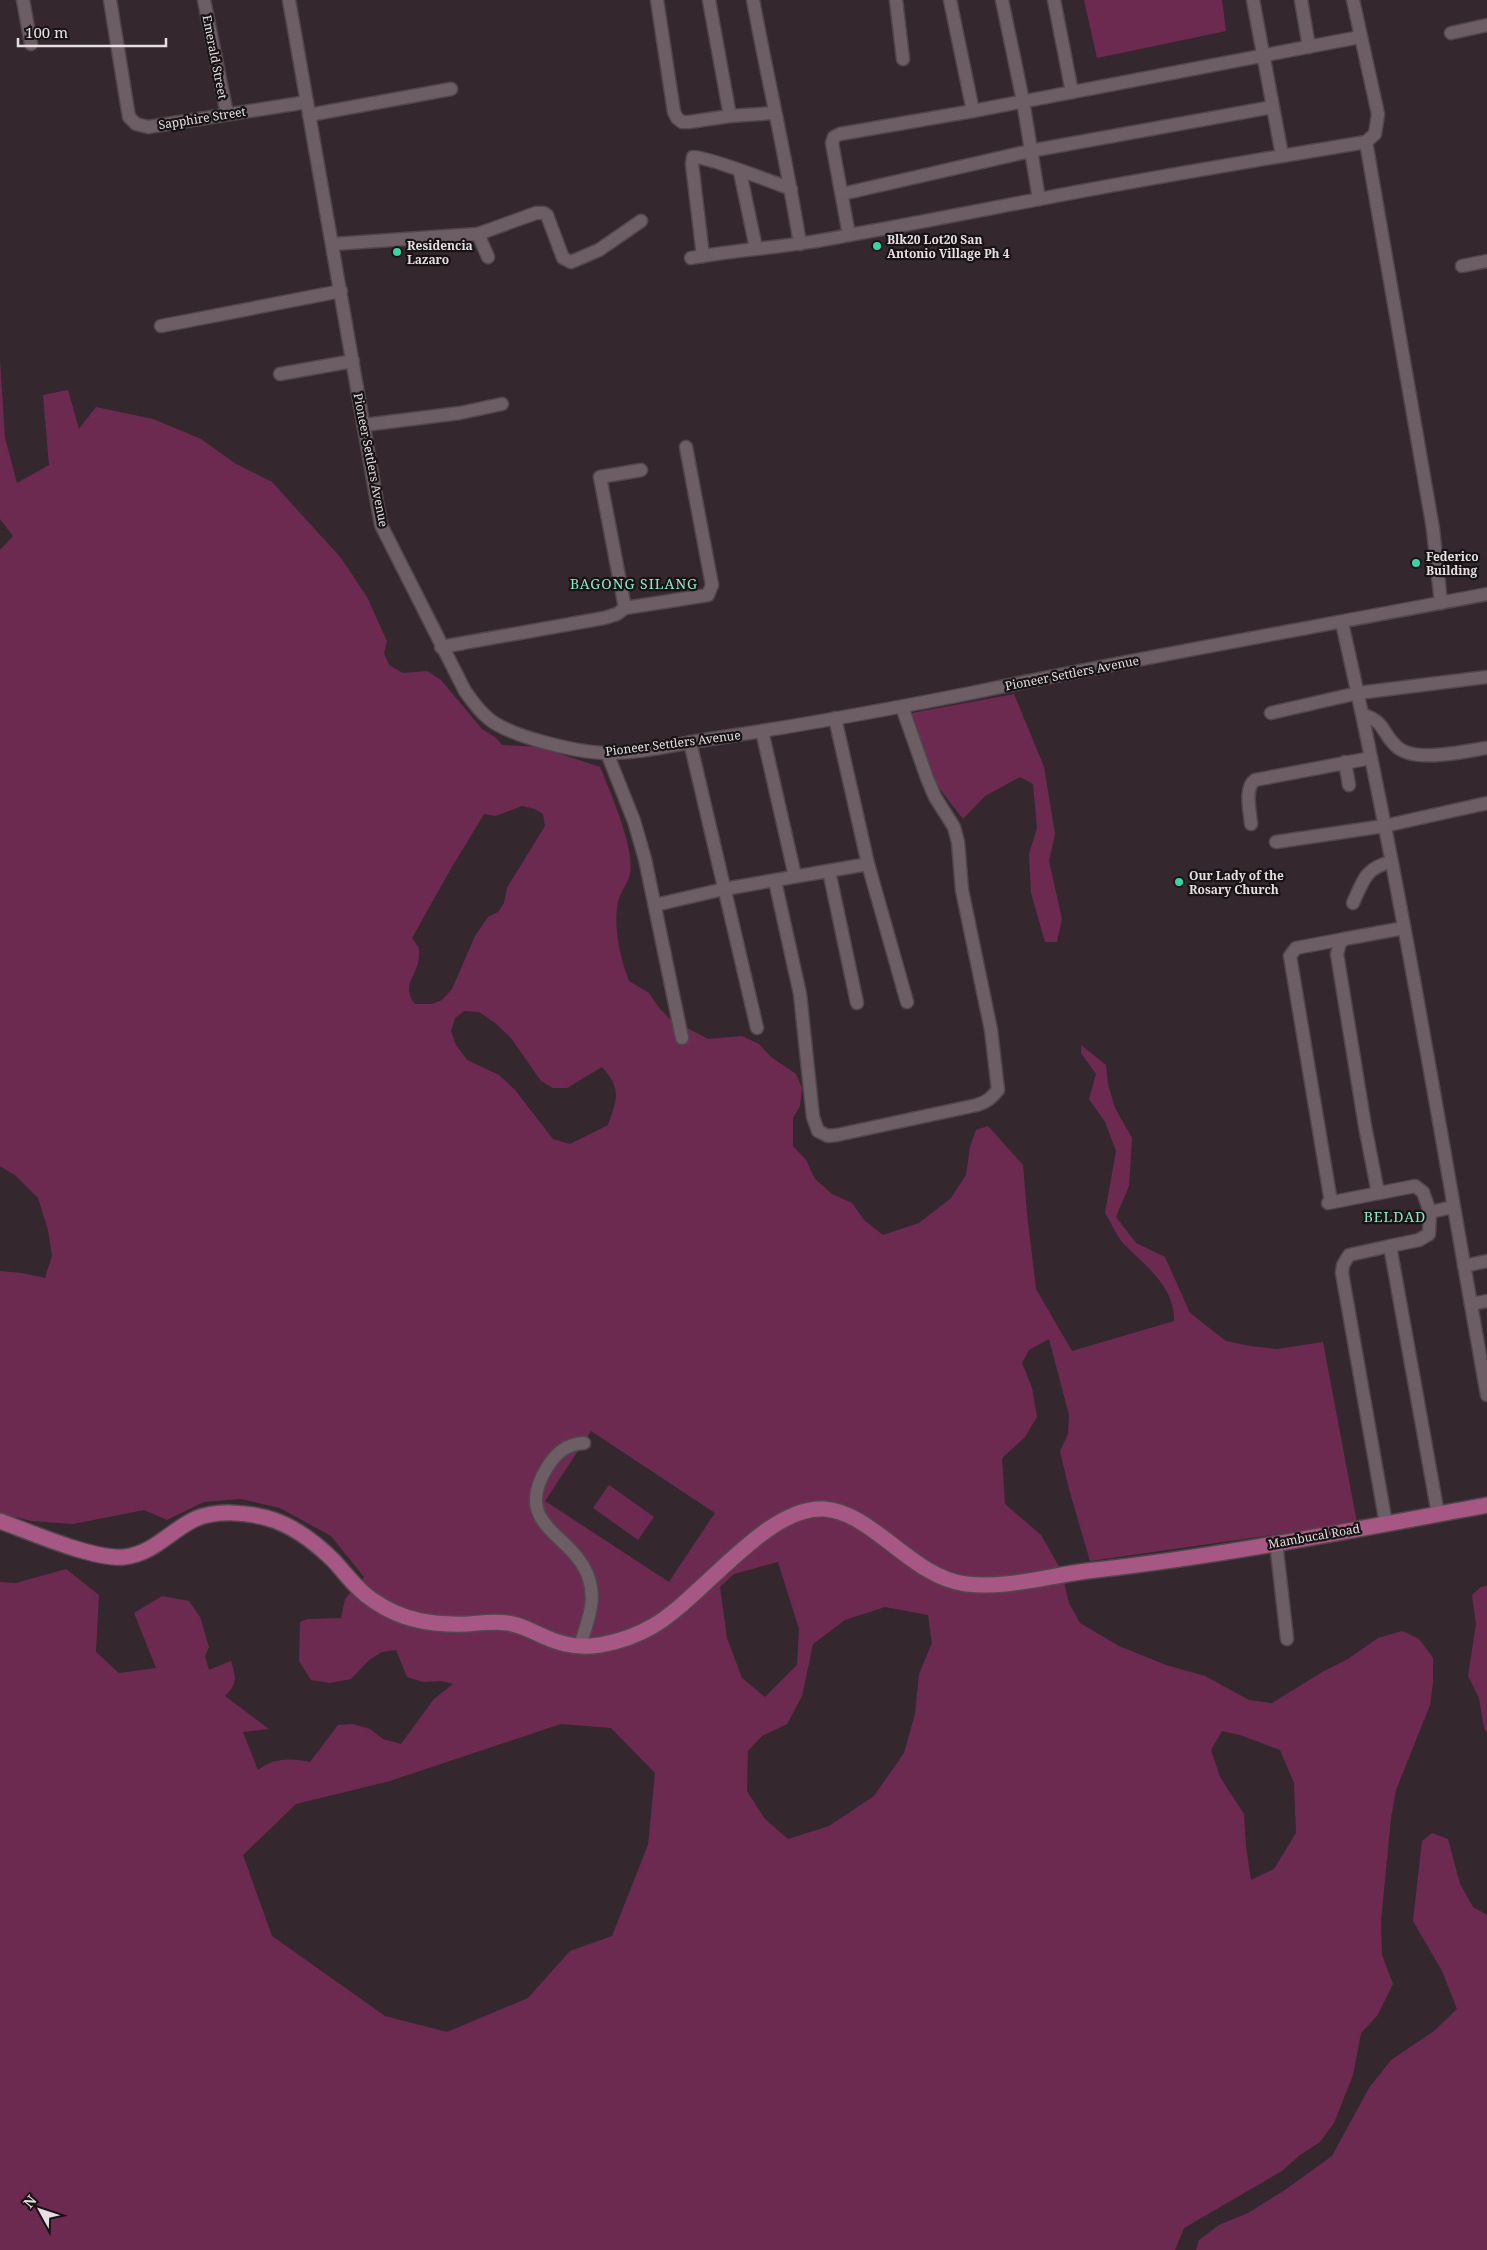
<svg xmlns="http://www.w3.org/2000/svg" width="1487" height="2250" font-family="'Noto Serif',serif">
<rect width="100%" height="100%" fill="#34282e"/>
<g fill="#6d2a51" fill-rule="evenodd">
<polygon points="1084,0 1222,0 1226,31 1097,58"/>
<path d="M0 360 5 438 17 483 49 465 43 395 68 390 79 429 96 407 153 419 201 439 236 464 272 482 341 558 367 597 387 641 384 653 389 665 403 673 427 671 441 680 482 729 496 738 502 745 539 747 600 767C610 792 635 847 630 874 628 883 620 892 618 902 613 927 620 958 629 981L649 993 660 1009 670 1019 708 1039 742 1036 759 1044 771 1057 796 1074 802 1088 800 1106 793 1118V1146L806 1160 815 1179 832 1194 852 1203 864 1220 883 1235 919 1223 951 1198 966 1175 970 1147 976 1130 988 1126 1023 1165 1027 1214 1036 1289 1072 1351 1174 1321C1175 1286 1145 1266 1123 1243 1116 1235 1111 1222 1105 1213L1116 1151 1105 1122 1089 1099 1096 1074 1081 1053V1045L1106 1065 1108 1084 1115 1108 1132 1138 1129 1186 1116 1217 1136 1243 1165 1257 1190 1313 1226 1341 1250 1346 1277 1349 1323 1342 1357 1523 1090 1561 1069 1489 1060 1451 1068 1434 1069 1415 1049 1339 1029 1350 1022 1363 1032 1388 1037 1417 1025 1437 1002 1458 1005 1504 1041 1535 1061 1570 1069 1603 1080 1623 1119 1646 1166 1665 1205 1676 1249 1700 1272 1703 1324 1671 1348 1659 1378 1638 1402 1631 1419 1639 1433 1658V1682L1430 1705 1396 1790 1391 1818 1381 1921 1382 1955 1393 1984 1377 2016 1361 2033 1353 2075 1334 2123 1320 2142 1300 2155 1282 2171 1184 2228 1175 2250H0V1582L16 1583 66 1569 99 1595 96 1652 119 1673 156 1668 134 1613 162 1596 189 1601 200 1617 209 1647 205 1656 209 1670 231 1661C236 1677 238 1683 225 1696L269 1729 243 1732 258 1770C274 1758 291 1758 310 1762L338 1725 353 1724 370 1729 383 1739 401 1744 434 1699 453 1684 442 1681 423 1682 407 1677 396 1650 382 1652 369 1660 351 1679 330 1683 311 1680 299 1661 300 1622 308 1619 341 1618 345 1599 364 1577 331 1536 280 1508 241 1499 204 1502 167 1520 144 1510 73 1524 31 1521 0 1513V1271L22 1273 45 1278 52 1256 48 1230 38 1198 16 1176 0 1166V550L13 536 0 519ZM522 806 535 809 543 814 545 826 507 888 504 903 498 912 488 917 475 936 452 989 442 1000 432 1004H415C402 987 413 980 418 963 419 959 419 953 419 948L412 938 449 872 484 814 496 816ZM464 1011 479 1012 495 1023 511 1038 541 1081 553 1088H567L602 1067C622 1089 617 1099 608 1125L570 1144 553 1139 515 1090 499 1075 467 1060 456 1045 451 1031 455 1018ZM591 1431 715 1513 669 1582 545 1501ZM778 1562 799 1629 797 1665 765 1697 742 1678 727 1638 720 1587 734 1574ZM885 1607 928 1615 932 1643 919 1674 915 1714 904 1753 874 1796 829 1826 788 1839 765 1819 747 1791 748 1751 762 1736 787 1724 802 1696 813 1644 845 1620ZM561 1724 611 1728 655 1773 648 1845 612 1936 570 1951 528 1998 447 2032 385 2016 272 1936 243 1855 296 1804 390 1781ZM1222 1731 1240 1735 1280 1750 1294 1783 1296 1833 1274 1869 1251 1880 1246 1847 1244 1814 1220 1777 1211 1750Z"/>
<polygon points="1014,694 1044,767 1055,834 1049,861 1062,919 1057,942 1045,942 1031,893 1029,854 1037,828 1033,784 1020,777 985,796 963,819 936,784 912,713"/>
<polygon points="609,1485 654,1517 638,1540 593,1508"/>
<polygon points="1487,1586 1487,1733 1484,1728 1479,1698 1468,1676 1476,1624 1472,1595 1481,1587"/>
<polygon points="1432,1833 1448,1839 1460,1884 1473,1907 1487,1915 1487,2250 1196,2250 1199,2240 1219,2225 1248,2213 1285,2190 1332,2156 1369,2088 1391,2060 1434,2031 1457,2009 1442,1971 1413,1921 1422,1841"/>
</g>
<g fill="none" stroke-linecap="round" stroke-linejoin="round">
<defs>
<g id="minor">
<polyline points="23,0 31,44"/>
<polyline points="110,0 129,117 136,124 148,127 307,102"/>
<polyline points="204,0 227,114"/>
<path d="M289 0 381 525 465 691C472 701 479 711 489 719 511 737 577 752 605 753 640 754 676 744 710 739 798 726 885 710 971 693 1143 657 1315 627 1487 594"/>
<polyline points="657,0 674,112 677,118 682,122 689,122 730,116 774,113"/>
<polyline points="709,0 730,116"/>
<path d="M753 0C768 81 787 162 800 244"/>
<polyline points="896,0 903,59"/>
<polyline points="950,0 973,111"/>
<polyline points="1002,0 1023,101 1039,199"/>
<polyline points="1054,0 1072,92"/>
<polyline points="1253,0 1282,155"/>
<polyline points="1301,0 1309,47"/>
<path d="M1353 0 1378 114 1375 134 1366 142C1257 160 1148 178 1040 199 976 211 913 224 849 235L832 143 834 137 840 134 973 111 1360 37"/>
<polyline points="1451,33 1487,25"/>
<polyline points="309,115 451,89"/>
<polyline points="1366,142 1433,529 1441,603"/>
<polyline points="740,172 756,248"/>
<polyline points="842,194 1030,151 1273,107"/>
<polyline points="333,244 478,234"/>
<path d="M703 256 692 164 693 157C700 154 778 184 791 189"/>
<polyline points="488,257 478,234 536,213 544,213 547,215 563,258 571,262 599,250 641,221"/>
<path d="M691 258C744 248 797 247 849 235"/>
<polyline points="1462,266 1487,261"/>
<polyline points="161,326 341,291"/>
<polyline points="280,374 353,361"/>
<polyline points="364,425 460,413 502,404"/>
<polyline points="625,608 600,477 641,470"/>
<path d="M1342 623C1400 878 1441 1138 1487 1395"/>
<polyline points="441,647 604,618 617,614 625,608 708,595 712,585 686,447"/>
<polyline points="1271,713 1358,693 1487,677"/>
<path d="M1363 715C1386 722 1381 732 1396 746 1414 764 1464 751 1487 748"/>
<polyline points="835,718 868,864 907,1002"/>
<polyline points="762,731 795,876"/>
<polyline points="690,742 757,1028"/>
<polyline points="607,753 634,821 645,859 682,1038"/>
<polyline points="1345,762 1349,785"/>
<path d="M1251 824C1250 811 1244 788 1255 780L1371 758"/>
<polyline points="1276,842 1384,826 1487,803"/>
<polyline points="829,871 857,1003"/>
<path d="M775 881 800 994 813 1117 818 1131 828 1136 837 1135 977 1105C987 1102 991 1098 998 1090L991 1030 962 890 958 842 954 827 935 797 927 778 902 707"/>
<path d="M1353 903C1363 881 1365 868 1391 862"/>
<polyline points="655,905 724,889 868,864"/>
<polyline points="1378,1193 1365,1126 1337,954 1340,943 1344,939 1404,928"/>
<polyline points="1331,1202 1290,956 1296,948 1344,939"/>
<polyline points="1328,1203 1415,1186 1423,1192 1430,1212"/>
<polyline points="1464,1266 1487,1261"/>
<polyline points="1471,1304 1487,1301"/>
<polyline points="1438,1514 1390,1246 1419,1240 1429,1234 1430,1212 1453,1207"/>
<polyline points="1386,1524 1342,1273 1343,1265 1349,1255 1390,1246"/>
<polyline points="1276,1542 1287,1639"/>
<path d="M580 1646C586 1624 597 1603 589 1579 575 1533 509 1527 548 1466 557 1452 567 1444 584 1443"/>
</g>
<path id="major" d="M0 1521C30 1532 94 1560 124 1557 153 1554 170 1531 195 1519 216 1510 245 1512 267 1518 293 1525 315 1542 334 1561 347 1575 358 1591 374 1601 403 1621 433 1625 467 1624 480 1623 494 1621 507 1623 521 1624 532 1632 545 1637 562 1645 581 1648 600 1645 617 1642 638 1635 653 1626 702 1598 767 1505 824 1509 873 1512 911 1577 966 1584 1006 1589 1047 1576 1087 1571 1221 1556 1354 1530 1487 1505"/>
</defs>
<use href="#minor" stroke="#51464b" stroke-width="15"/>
<use href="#major" stroke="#51464b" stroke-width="18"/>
<use href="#minor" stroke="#6c5e64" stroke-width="12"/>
<use href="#major" stroke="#a75784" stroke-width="15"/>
</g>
<g fill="#39d4a5" stroke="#181315" stroke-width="2">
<circle cx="877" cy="246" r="5"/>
<circle cx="397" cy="252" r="5"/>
<circle cx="1416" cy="563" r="5"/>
<circle cx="1179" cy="882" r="5"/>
</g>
<g text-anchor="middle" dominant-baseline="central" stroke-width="4.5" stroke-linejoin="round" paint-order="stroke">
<g font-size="12" fill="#e6dee1" stroke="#181315">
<text transform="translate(215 57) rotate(79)">Emerald Street</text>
<text transform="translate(202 118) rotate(-9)">Sapphire Street</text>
<text transform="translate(371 460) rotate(79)">Pioneer Settlers Avenue</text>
<text transform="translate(1072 673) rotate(-11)">Pioneer Settlers Avenue</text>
<text transform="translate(673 743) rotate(-7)">Pioneer Settlers Avenue</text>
<text transform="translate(1314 1536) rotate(-10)">Mambucal Road</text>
</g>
<g font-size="12" font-weight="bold" fill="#e6dee1" stroke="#181315" text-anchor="start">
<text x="887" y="239">Blk20 Lot20 San<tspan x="887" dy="14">Antonio Village Ph 4</tspan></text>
<text x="407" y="245">Residencia<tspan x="407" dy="14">Lazaro</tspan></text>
<text x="1426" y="556">Federico<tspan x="1426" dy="14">Building</tspan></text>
<text x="1189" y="875">Our Lady of the<tspan x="1189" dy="14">Rosary Church</tspan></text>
</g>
<g font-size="14" letter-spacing="1" fill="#8de7c4" stroke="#181315">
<text x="634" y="583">BAGONG SILANG</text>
<text x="1395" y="1216">BELDAD</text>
</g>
</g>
<g transform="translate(40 2210) rotate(310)" stroke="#181315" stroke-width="4" paint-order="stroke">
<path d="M0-4L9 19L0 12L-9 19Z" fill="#e6dee1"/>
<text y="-8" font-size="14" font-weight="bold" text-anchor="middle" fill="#e6dee1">N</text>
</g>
<path d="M18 38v8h148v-8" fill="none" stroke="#e6dee1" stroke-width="2.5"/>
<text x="25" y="38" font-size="15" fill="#e6dee1" stroke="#181315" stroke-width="4" paint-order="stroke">100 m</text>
</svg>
